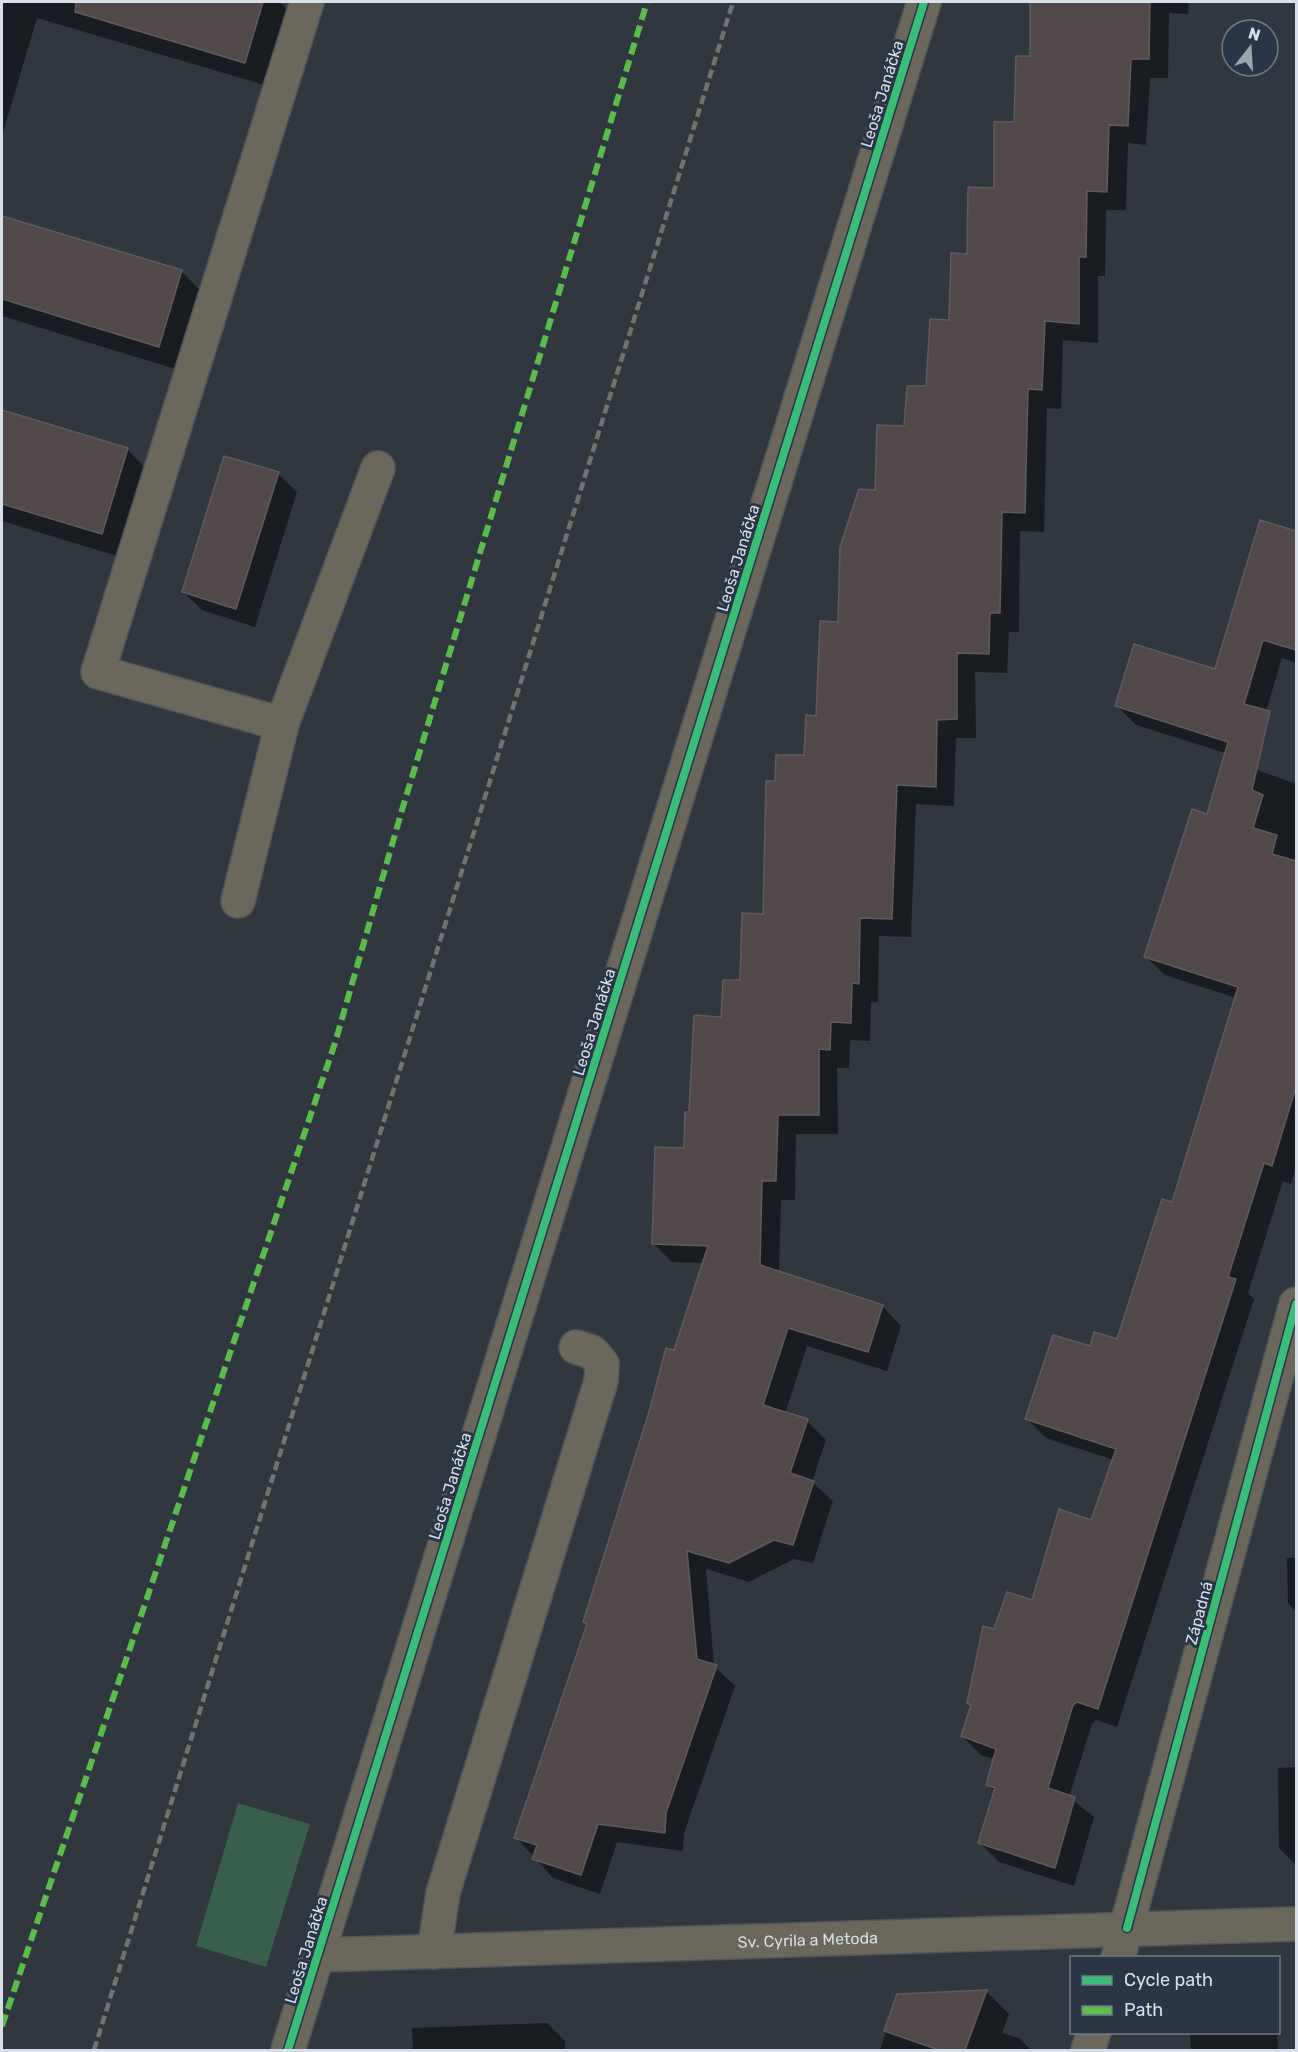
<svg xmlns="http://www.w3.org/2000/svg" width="1298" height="2052" font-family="Rubik,sans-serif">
<rect width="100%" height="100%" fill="#30373f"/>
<polygon fill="#3a5e4c" points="238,1803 310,1824 266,1967 196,1946"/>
<g fill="#0007">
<polygon points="2,2 280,2 293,15 271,87 37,18 2,136"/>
<polygon points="1031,2 1189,2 1188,14 1169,13 1168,78 1150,78 1146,145 1128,143 1126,210 1106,210 1105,276 1098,276 1098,343 1063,340 1061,409 1047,408 1044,532 1020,531 1019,632 1009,632 1007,673 975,672 976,738 956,738 954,806 916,804 911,937 879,936 878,1002 871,1002 870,1041 850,1040 849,1068 837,1068 838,1134 796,1134 795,1200 781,1200 779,1273 882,1306 901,1326 887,1371 807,1346 785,1414 807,1421 826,1440 812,1482 833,1501 813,1563 794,1559 749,1582 706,1569 714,1666 735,1686 684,1833 683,1851 617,1842 600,1894 553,1878 516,1837 588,1625 585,1622 703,1263 672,1262 653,1243 685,1150 690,1113 723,1018 742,982 764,916 777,783 806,757 876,492 927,388 950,322 968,256 995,189 1031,58"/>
<polygon points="2,218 181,271 207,297 185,372 2,316"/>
<polygon points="2,412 127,449 152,475 127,559 2,521"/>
<polygon points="278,474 297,492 255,627 202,610 183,592"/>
<polygon points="1261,522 1296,533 1296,663 1282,658 1251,761 1136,725 1117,706 1216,671"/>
<polygon points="1225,758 1296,784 1296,1167 1291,1184 1283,1181 1248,1293 1254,1299 1117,1727 1096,1720 1092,1724 1069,1797 1094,1817 1074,1886 999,1862 980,1843 996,1793 988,1785 994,1759 981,1755 962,1736 995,1631 1033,1602 1092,1522 1114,1460 1046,1438 1027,1419 1091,1348 1118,1340 1173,1204 1236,998 1165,975 1146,957 1208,816"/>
<polygon points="1287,1558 1296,1558 1296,1612 1288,1603"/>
<polygon points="1296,1767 1296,1865 1279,1848 1278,1768"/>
<polygon points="987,1992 1009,2014 1002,2033 1019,2038 1031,2050 880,2050 898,1995"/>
<polygon points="547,2023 565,2041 565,2050 413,2050 412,2028"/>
<polygon points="1190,2032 1277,2032 1278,2050 1191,2050"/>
</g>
<g fill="#524849" stroke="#5d5b5e" stroke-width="1.5">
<polygon points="76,2 263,2 245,63 75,12"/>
<polygon points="1030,2 1150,2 1149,59 1131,59 1128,126 1109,125 1107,192 1087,191 1086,257 1079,257 1079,324 1045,321 1042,390 1028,389 1025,513 1002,512 1000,613 990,613 989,654 957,653 957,719 937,720 936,787 897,785 892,919 860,918 859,984 852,983 851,1023 831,1022 830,1050 819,1049 819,1115 778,1115 776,1181 762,1181 760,1265 883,1305 868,1352 788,1328 763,1405 808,1419 790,1473 814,1481 793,1545 774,1540 729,1563 687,1551 697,1659 717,1665 666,1813 665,1833 598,1824 581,1875 532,1859 537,1845 514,1838 587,1624 583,1622 649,1412 666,1348 674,1350 708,1246 652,1244 655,1147 684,1148 685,1112 689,1112 694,1015 721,1017 723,980 740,980 742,913 763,914 766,781 775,781 776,755 804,755 806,715 816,716 820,621 838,622 840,547 859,489 875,490 877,425 904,426 907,386 926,386 930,319 949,320 951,253 967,254 968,187 994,188 994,122 1014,122 1016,56 1030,56"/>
<polygon points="2,216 182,270 159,347 2,299"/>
<polygon points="2,410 128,448 102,534 2,504"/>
<polygon points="224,456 279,472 236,609 182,592"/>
<polygon points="1260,520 1296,531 1296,650 1263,640 1244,704 1270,711 1252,790 1263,795 1253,828 1277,835 1272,854 1296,861 1296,1087 1272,1166 1264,1163 1228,1277 1236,1279 1098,1709 1077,1702 1073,1705 1048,1788 1075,1797 1055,1868 978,1843 995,1788 986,1785 996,1749 961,1736 971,1705 967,1703 983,1626 994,1629 1007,1592 1032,1600 1059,1509 1091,1520 1116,1449 1025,1419 1053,1335 1090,1346 1094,1332 1117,1339 1162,1199 1172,1202 1238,987 1144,957 1192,809 1207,814 1228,742 1115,706 1134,644 1215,669"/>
<polygon points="987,1990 965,2050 939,2050 884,2031 897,1994"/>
</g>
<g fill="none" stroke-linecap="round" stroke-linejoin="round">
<defs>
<g id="minor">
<polyline points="307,2 98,672 282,724 378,468"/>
<polyline points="238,901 282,724"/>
<polyline points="434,1952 443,1893 601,1381 602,1364 592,1352 576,1347"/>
<path id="s1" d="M319 1955 1296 1924"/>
<polyline points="1118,1958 1296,1304"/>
<polyline points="288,2050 924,2"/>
<polyline points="1088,2050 1094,2032"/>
</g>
</defs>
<use href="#minor" stroke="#50555c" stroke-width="36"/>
<use href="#minor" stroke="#6b675a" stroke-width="33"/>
<polyline stroke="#73726b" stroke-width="4.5" stroke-dasharray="9 4.5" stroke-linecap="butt" points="94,2050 733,2"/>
<polyline stroke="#5cbc4b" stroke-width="6" stroke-dasharray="12 6" stroke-linecap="butt" points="2,2026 335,1043 402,810 647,2"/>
<defs>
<g id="cycleway">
<polyline points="1127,1928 1296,1304"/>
<polyline points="288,2050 924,2"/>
</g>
</defs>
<use href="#cycleway" stroke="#2a3645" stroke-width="11"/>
<use href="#cycleway" stroke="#3abd76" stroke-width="8"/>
</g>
<g text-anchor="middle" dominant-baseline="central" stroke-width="6" stroke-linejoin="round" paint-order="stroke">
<g font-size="16" fill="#d7dfe9" stroke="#2a3645">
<text transform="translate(882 94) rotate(-73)">Leoša Janáčka</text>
<text transform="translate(738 558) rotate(-73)">Leoša Janáčka</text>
<text transform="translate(594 1022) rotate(-73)">Leoša Janáčka</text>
<text transform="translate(450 1486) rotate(-73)">Leoša Janáčka</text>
<text transform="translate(1199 1613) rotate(-75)">Západná</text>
<text stroke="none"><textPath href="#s1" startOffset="489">Sv. Cyrila a Metoda</textPath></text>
<text transform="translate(306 1950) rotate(-73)">Leoša Janáčka</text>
</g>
</g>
<rect width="1298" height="2052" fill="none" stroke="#d7dfe9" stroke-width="6"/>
<rect x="1070" y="1956" width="210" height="78" fill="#2a3645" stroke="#6f7a87" stroke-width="1.5"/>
<rect x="1082" y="1976" width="30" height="9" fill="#3abd76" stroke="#6f7a87" stroke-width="1.5"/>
<text x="1124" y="1986" font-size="18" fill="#d7dfe9">Cycle path</text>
<rect x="1082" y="2006" width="30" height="9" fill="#5cbc4b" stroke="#6f7a87" stroke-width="1.5"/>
<text x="1124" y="2016" font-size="18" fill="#d7dfe9">Path</text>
<g transform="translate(1250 48) rotate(17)"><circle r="28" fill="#2a3645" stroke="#6f7a87" stroke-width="1.5"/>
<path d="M0-4.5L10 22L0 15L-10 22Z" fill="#9da4ae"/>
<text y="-9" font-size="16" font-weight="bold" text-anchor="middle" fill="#d7dfe9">N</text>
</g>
</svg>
